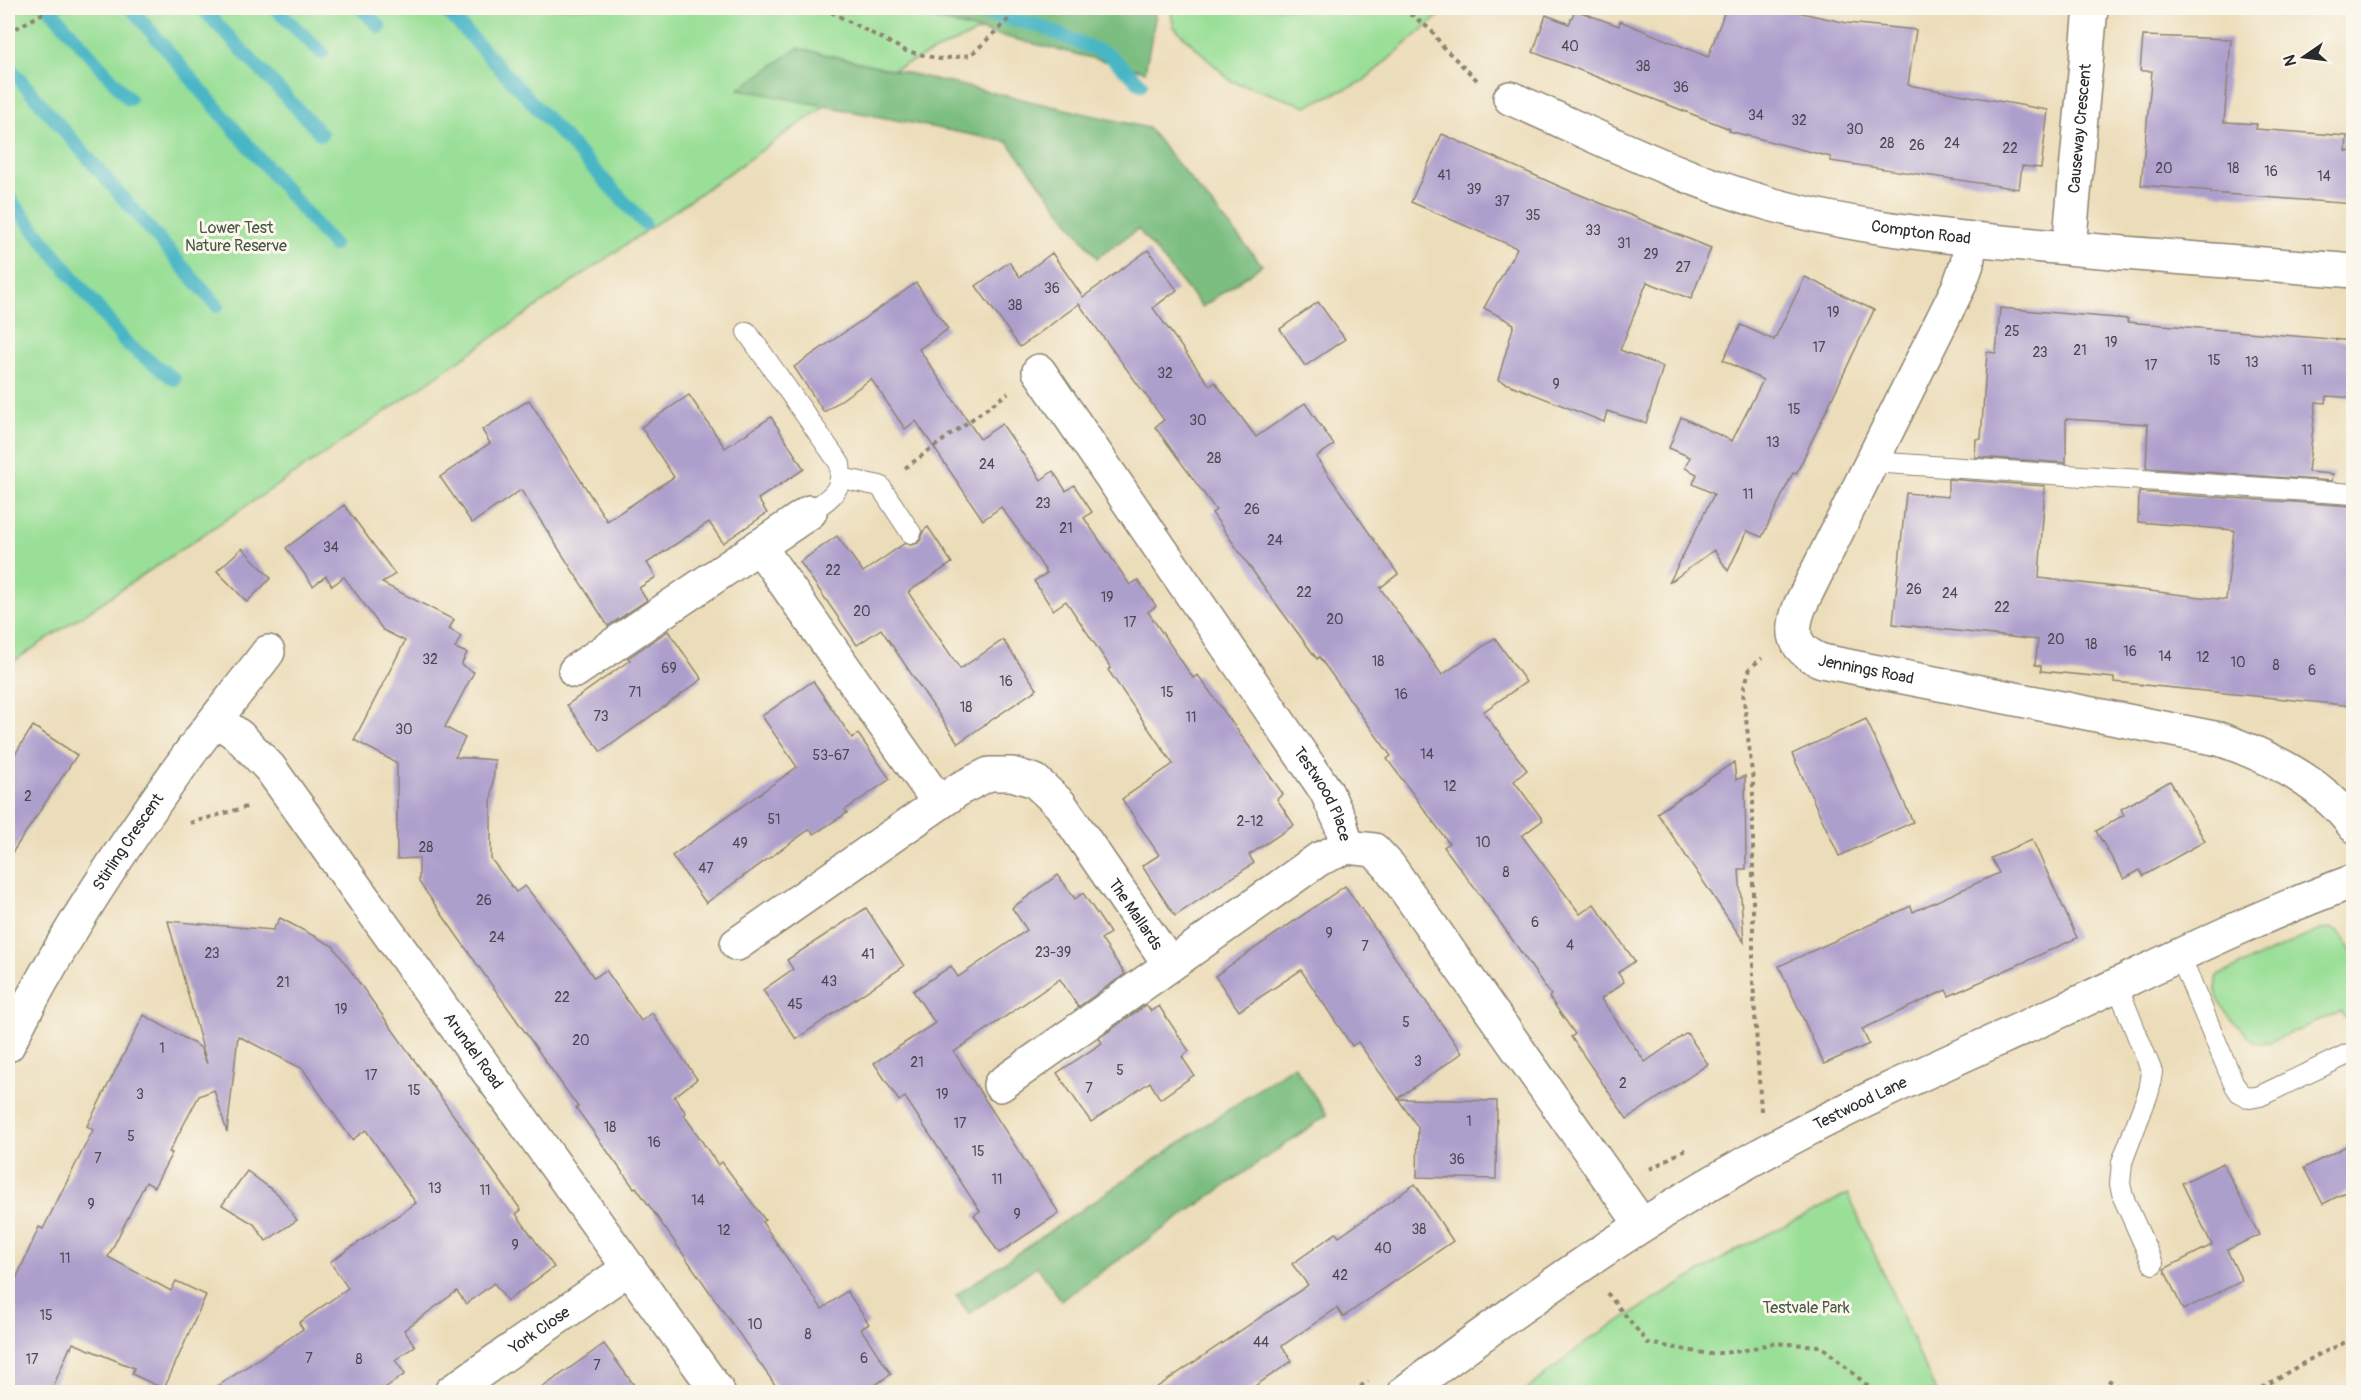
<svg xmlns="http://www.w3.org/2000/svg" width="2361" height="1400" font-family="Pangolin,sans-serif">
<rect width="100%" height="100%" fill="#fbf7ec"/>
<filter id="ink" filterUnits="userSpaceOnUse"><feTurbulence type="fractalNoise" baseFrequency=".0167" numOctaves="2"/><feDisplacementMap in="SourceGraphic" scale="12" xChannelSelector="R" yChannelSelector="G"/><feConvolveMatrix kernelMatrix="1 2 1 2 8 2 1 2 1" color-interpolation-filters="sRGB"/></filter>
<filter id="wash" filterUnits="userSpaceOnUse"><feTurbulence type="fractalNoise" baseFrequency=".008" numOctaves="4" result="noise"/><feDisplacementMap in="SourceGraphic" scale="24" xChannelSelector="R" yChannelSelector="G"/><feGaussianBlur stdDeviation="1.35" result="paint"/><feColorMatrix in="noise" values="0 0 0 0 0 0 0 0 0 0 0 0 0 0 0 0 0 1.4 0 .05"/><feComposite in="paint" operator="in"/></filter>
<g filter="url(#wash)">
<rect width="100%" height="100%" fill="#ecddba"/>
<g fill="#9adf97" stroke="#628561" stroke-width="1.5">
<polygon points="8,8 1031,8 850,89 336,446 8,665"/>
<polygon points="1170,8 1448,8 1362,82 1306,106 1231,81 1174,27"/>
<path d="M2330 928 2339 931 2353 953V1033L2341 1011 2270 1042 2256 1043C2238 1025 2209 1005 2217 976L2322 929Z"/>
<polygon points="1848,1194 1936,1392 1531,1392 1528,1389 1588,1340 1738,1249"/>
</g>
<g fill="#7bbe80" stroke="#537456" stroke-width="1.5">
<polygon points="888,8 1157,8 1145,71"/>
<polygon points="798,48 1148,128 1262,265 1202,307 1138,229 1097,258 1008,142 739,89"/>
<polygon points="1294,1065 1327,1115 1061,1300 1037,1266 969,1314 956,1295"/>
</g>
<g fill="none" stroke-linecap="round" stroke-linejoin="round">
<g stroke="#49b6c5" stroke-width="14">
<polyline points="49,8 129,99"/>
<polyline points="131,8 333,245"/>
<polyline points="202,8 321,134"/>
<polyline points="275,8 322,53"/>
<polyline points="361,8 380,27"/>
<polyline points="444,8 644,223"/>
<polyline points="971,8 994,16 1037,25 1109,55 1141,84"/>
<polyline points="8,66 217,306"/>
<polyline points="8,197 127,344 174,379"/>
</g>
</g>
<g id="blocks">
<g fill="#ad9fcc">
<polygon points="1726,8 1779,8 1847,23 1916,30 1908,85 2048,110 2041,168 2022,166 2019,189 1830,161 1831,157 1729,131 1730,129 1533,52 1546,15 1569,24 1575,10 1619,26 1620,21 1708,57"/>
<polygon points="2143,36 2231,39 2224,122 2257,124 2256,129 2347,136 2346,151 2354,152 2354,204 2211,193 2211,191 2141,185 2152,71 2140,71"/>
<polygon points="1442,134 1561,187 1711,248 1691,299 1647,282 1620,350 1663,367 1646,423 1607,411 1604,422 1498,380 1514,324 1484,308 1517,248 1411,202"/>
<polygon points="1148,250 1177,290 1153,308 1210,386 1215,382 1256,437 1305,403 1334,445 1316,457 1398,574 1380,588 1442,675 1495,638 1526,682 1483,712 1527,770 1514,781 1543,820 1522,836 1580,914 1594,904 1635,961 1618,973 1624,982 1601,999 1645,1062 1687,1033 1708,1064 1627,1119 1571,1037 1575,1034 1549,997 1551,995 1502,925 1444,847 1449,843 1387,759 1391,756 1319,657 1317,659 1269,594 1212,513 1216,510 1155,427 1164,420 1079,304 1020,347 976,286 1009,262 1020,277 1052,253 1083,297"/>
<polygon points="1805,277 1874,310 1796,474 1793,473 1762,537 1747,531 1728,571 1714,550 1669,583 1714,494 1693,484 1697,474 1685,468 1690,457 1669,448 1681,417 1732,441 1763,380 1723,360 1741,325 1774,340"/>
<polygon points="916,283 948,329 919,349 980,439 1002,424 1041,480 1053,471 1066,491 1074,485 1092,512 1084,518 1130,585 1138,580 1156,606 1148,612 1193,678 1198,675 1283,794 1277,799 1294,825 1249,855 1254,863 1175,916 1142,866 1159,855 1122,799 1173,764 1108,670 1111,668 1066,601 1053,610 1034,581 1047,573 1025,540 1001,507 983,520 916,421 905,429 871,379 824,412 794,367"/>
<polygon points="1318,302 1345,339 1305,366 1280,329"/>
<polygon points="2000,308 2128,319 2127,322 2354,341 2354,398 2327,396 2326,403 2316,402 2308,472 2333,474 2332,481 2146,468 2148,424 2066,419 2066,463 1975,457 1976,439 1981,439 1987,352 1996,353"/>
<polygon points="689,395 725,448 771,417 804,469 758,499 767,513 723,543 709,522 647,563 656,577 639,588 647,600 608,626 521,490 472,523 440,477 490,443 482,430 529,400 607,521 674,477 641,427"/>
<polygon points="1948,479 2045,486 2039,578 2226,600 2234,530 2138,522 2139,492 2354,506 2354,706 2114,682 2114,678 2041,671 2041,666 2035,665 2038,640 1893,624 1906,493 1948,497"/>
<polygon points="344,505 395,574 382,583 454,620 449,629 461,636 455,648 467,653 461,665 474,672 445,727 465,738 455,757 495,760 491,804 491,859 516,892 525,886 560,929 594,978 606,970 641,1021 652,1013 697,1079 674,1097 686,1113 684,1115 718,1165 722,1162 765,1220 762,1222 822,1309 847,1291 869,1324 861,1329 891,1374 865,1392 780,1392 636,1187 634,1188 576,1108 578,1107 419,882 419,858 397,859 397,763 354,740 405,641 383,630 344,577 332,586 326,576 313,586 286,548"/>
<polygon points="928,527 952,563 908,592 960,669 1003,640 1037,689 958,743 881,629 857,645 800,562 837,536 863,572 905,543 911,545 918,543 922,538 923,531"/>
<polygon points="242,548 271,578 247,602 217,571"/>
<polygon points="668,631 702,679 601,752 567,705 630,660 628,658"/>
<polygon points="813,681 852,738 858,734 890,779 845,810 847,813 814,834 810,829 706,903 672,856 797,767 762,716"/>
<polygon points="1866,719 1913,822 1839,856 1792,754"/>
<polygon points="33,726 77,755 8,859 8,765"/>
<polygon points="1734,762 1736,780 1745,776 1746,869 1739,869 1744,942 1657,813"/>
<polygon points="2170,781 2205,841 2143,876 2140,870 2124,879 2096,831 2124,815 2121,809"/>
<polygon points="2032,839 2077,938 1949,996 1946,990 1862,1029 1869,1044 1824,1064 1779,966 1911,906 1913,912 1999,873 1991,858"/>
<polygon points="1058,875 1075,899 1083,893 1110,933 1101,939 1125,974 1078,1007 1060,979 954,1052 1059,1213 999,1253 974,1215 980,1211 905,1097 899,1101 874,1063 935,1023 913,991 951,966 958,977 1027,930 1012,908"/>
<polygon points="1345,886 1462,1053 1398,1098 1358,1042 1352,1046 1301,970 1239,1011 1215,976"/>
<polygon points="866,908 904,966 796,1039 763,990 793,969 787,960"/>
<polygon points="280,918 333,946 521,1210 516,1214 554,1267 507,1301 494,1283 466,1304 457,1291 404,1330 415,1346 395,1360 405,1374 379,1392 209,1392 303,1329 299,1323 348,1288 330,1262 416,1203 366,1130 352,1140 303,1069 238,1036 227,1132 214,1090 199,1096 169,1152 172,1153 154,1187 146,1182 108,1257 171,1291 176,1281 206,1295 164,1389 132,1374 134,1368 73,1343 71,1348 70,1347 51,1392 8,1392 8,1297 39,1227 43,1229 93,1130 87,1126 144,1015 200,1047 207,1064 168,921 273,930"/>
<polygon points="1146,1005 1151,1011 1159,1006 1189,1051 1182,1057 1194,1075 1160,1099 1150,1082 1091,1122 1057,1073 1102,1043 1099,1038"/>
<polygon points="1398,1099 1497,1101 1496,1179 1417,1177 1418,1127"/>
<polygon points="2354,1142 2354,1188 2323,1204 2304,1168"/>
<polygon points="2223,1163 2259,1235 2227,1250 2242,1281 2183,1310 2164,1269 2212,1245 2182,1183"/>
<polygon points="247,1171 278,1194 297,1220 266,1241 254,1224 222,1205"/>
<polygon points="1415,1184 1453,1241 1343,1317 1337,1308 1282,1346 1292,1361 1246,1392 1150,1392 1308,1285 1292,1264 1336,1233 1339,1237"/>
<polygon points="604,1344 639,1392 536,1392"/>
</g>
</g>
</g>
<g filter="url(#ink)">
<use href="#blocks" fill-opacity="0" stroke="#8c8472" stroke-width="1.5"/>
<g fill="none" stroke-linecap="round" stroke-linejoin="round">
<defs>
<g id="lane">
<path d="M747 332 840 464C843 492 831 497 810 512"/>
<polyline points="1871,462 2354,494"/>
<polyline points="841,478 880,486 911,533"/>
<polyline points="2180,956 2234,1084 2240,1093 2250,1098 2260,1096 2348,1054"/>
<polyline points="2117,985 2152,1072 2149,1091 2122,1162 2120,1184 2123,1197 2153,1264"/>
</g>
<g id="street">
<path id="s1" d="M1510 98C1595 135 1680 179 1770 204 1852 227 1939 236 2024 244 2134 255 2244 262 2354 271"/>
<path id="s2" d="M1971 239 1967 264 1959 286 1800 606C1789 634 1794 650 1822 661L2219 739C2269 756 2322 782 2354 826"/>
<path id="s3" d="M2069 248 2091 8"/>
<path id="s4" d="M1039 371 1326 791 1340 821 1347 847"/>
<polyline points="759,546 939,803"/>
<polyline points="575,671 810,512"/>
<path id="s5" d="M217 720 239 736 270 768 718 1392"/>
<path id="s6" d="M737 944 961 788 989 774H1012L1035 781 1060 804 1170 965 1319 859 1347 847 1374 850 1389 866 1641 1224"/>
<path id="s7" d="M8 1045C57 945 120 850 185 760 211 723 241 688 268 652"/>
<polyline points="1000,1085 1170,965"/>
<path id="s8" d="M451 1392 629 1268"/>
<path id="s9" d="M1405 1392C1522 1304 1642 1219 1771 1149 1866 1097 1967 1054 2065 1009 2160 965 2255 917 2354 881"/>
</g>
</defs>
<use href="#lane" stroke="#8c8472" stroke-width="22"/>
<use href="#street" stroke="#8c8472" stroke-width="36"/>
<g stroke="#8c8472" stroke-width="4" stroke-dasharray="4.5 4.5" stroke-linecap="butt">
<polyline points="823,8 906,51 940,59 971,55 1011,17 1016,8"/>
<polyline points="1393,8 1413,16 1431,30 1443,47 1477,80"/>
<polyline points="8,33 52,8"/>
<polyline points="905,468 1008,393"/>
<polyline points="190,823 250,806"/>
<polyline points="1761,1111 1753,981 1753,782 1743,691 1750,668 1762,658"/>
<polyline points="1650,1169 1688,1148"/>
<polyline points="1607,1293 1648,1343 1709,1354 1742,1351 1773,1343 1821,1346 1875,1392"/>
<polyline points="2108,1380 2128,1392"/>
<polyline points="1353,1392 1368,1381"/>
<polyline points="2254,1392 2314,1357 2354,1338"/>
</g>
<use href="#lane" stroke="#fff" stroke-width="20"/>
<use href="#street" stroke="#fff" stroke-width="33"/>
</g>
</g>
<g text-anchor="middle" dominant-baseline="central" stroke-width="6" stroke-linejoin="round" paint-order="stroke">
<g font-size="14" fill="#4c4853">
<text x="1570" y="46">40</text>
<text x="1643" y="66">38</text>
<text x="1681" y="87">36</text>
<text x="1756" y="115">34</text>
<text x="1799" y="120">32</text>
<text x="1855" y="129">30</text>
<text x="1887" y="143">28</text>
<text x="1952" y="143">24</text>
<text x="1917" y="145">26</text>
<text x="2010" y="148">22</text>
<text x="2164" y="168">20</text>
<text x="2233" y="168">18</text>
<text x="2271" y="171">16</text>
<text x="1444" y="175">41</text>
<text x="2324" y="176">14</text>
<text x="1474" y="189">39</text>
<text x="1502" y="201">37</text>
<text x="1533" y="215">35</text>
<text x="1593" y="230">33</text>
<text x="1624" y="243">31</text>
<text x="1651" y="254">29</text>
<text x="1683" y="267">27</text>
<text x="1052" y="288">36</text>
<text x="1015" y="305">38</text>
<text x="1833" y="312">19</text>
<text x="2012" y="331">25</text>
<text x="2111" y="342">19</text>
<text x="1819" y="347">17</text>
<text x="2080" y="350">21</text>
<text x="2040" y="352">23</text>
<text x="2214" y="360">15</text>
<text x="2252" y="362">13</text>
<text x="2151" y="365">17</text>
<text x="2307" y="370">11</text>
<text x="1165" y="373">32</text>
<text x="1556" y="384">9</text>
<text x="1794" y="409">15</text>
<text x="1198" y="420">30</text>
<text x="1773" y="442">13</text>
<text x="1214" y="458">28</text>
<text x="987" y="464">24</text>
<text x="1748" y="494">11</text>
<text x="1043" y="503">23</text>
<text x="1252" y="509">26</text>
<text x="1066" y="528">21</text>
<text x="1275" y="540">24</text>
<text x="331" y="547">34</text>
<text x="833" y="570">22</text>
<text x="1914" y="589">26</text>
<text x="1304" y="592">22</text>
<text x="1950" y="593">24</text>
<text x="1107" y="597">19</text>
<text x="2002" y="607">22</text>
<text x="862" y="611">20</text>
<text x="1335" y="619">20</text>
<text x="1130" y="622">17</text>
<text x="2056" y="639">20</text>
<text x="2091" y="644">18</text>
<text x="2130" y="651">16</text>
<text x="2165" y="656">14</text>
<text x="2203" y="657">12</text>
<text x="430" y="659">32</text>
<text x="1378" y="661">18</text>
<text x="2238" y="662">10</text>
<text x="2276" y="665">8</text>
<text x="669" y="668">69</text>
<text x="2312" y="670">6</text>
<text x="1006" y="681">16</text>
<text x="635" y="692">71</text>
<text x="1167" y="692">15</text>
<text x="1401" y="694">16</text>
<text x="966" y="707">18</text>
<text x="601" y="716">73</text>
<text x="1191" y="717">11</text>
<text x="404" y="729">30</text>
<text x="1427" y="754">14</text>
<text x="831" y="755">53-67</text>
<text x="1450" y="786">12</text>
<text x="28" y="796">2</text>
<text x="774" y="819">51</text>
<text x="1250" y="821">2-12</text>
<text x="1483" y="842">10</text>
<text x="740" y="843">49</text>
<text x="426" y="847">28</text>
<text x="706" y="868">47</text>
<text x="1506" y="872">8</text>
<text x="484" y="900">26</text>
<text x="1535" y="922">6</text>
<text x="1329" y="933">9</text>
<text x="497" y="937">24</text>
<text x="1570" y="945">4</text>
<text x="1365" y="946">7</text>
<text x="1053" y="952">23-39</text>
<text x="212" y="953">23</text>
<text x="868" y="954">41</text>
<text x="829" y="981">43</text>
<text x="283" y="982">21</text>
<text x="562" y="997">22</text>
<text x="795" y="1004">45</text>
<text x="341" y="1009">19</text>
<text x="1406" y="1022">5</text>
<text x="581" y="1040">20</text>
<text x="162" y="1048">1</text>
<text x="1418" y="1061">3</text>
<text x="917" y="1062">21</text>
<text x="1120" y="1070">5</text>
<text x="371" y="1075">17</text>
<text x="1623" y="1083">2</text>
<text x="1089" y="1088">7</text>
<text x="414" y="1090">15</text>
<text x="140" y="1094">3</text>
<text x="942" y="1094">19</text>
<text x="1469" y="1121">1</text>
<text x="960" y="1123">17</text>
<text x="610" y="1127">18</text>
<text x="131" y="1136">5</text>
<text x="654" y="1142">16</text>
<text x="978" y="1151">15</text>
<text x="98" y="1158">7</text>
<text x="1457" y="1159">36</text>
<text x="997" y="1179">11</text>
<text x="435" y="1188">13</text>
<text x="485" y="1190">11</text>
<text x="698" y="1200">14</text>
<text x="91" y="1204">9</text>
<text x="1017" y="1214">9</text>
<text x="1419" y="1229">38</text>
<text x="724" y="1230">12</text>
<text x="515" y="1245">9</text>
<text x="1383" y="1248">40</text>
<text x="65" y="1258">11</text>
<text x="1340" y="1275">42</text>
<text x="46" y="1315">15</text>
<text x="755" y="1324">10</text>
<text x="808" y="1334">8</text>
<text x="1261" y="1342">44</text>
<text x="309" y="1358">7</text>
<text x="864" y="1358">6</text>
<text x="32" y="1359">17</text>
<text x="359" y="1359">8</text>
<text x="597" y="1365">7</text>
</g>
<g font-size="16" fill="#2b2b2b" stroke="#fbf7ec">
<text stroke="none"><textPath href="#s3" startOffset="120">Causeway Crescent</textPath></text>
<text stroke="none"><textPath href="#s1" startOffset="435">Compton Road</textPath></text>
<text stroke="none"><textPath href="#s2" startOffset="520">Jennings Road</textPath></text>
<text stroke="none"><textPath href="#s4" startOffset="510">Testwood Place</textPath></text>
<text stroke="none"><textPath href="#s7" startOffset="236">Stirling Crescent</textPath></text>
<text stroke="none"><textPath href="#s6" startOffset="519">The Mallards</textPath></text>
<text stroke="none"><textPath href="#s5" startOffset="420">Arundel Road</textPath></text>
<text stroke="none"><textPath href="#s9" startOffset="540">Testwood Lane</textPath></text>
<text stroke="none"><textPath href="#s8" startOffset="108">York Close</textPath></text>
</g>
<g font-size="16" fill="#475846" stroke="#fbf7ec">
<text x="236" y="228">Lower Test<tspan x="236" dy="18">Nature Reserve</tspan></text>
<text x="1806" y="1308">Testvale Park</text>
</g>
</g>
<rect width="2361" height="1400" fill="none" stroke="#fbf7ec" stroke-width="30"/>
<g transform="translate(2304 57) rotate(256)" stroke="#fbf7ec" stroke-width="4.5" paint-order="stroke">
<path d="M0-4.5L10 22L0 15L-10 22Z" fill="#2b2b2b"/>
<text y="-9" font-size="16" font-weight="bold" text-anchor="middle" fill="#2b2b2b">N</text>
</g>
</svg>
